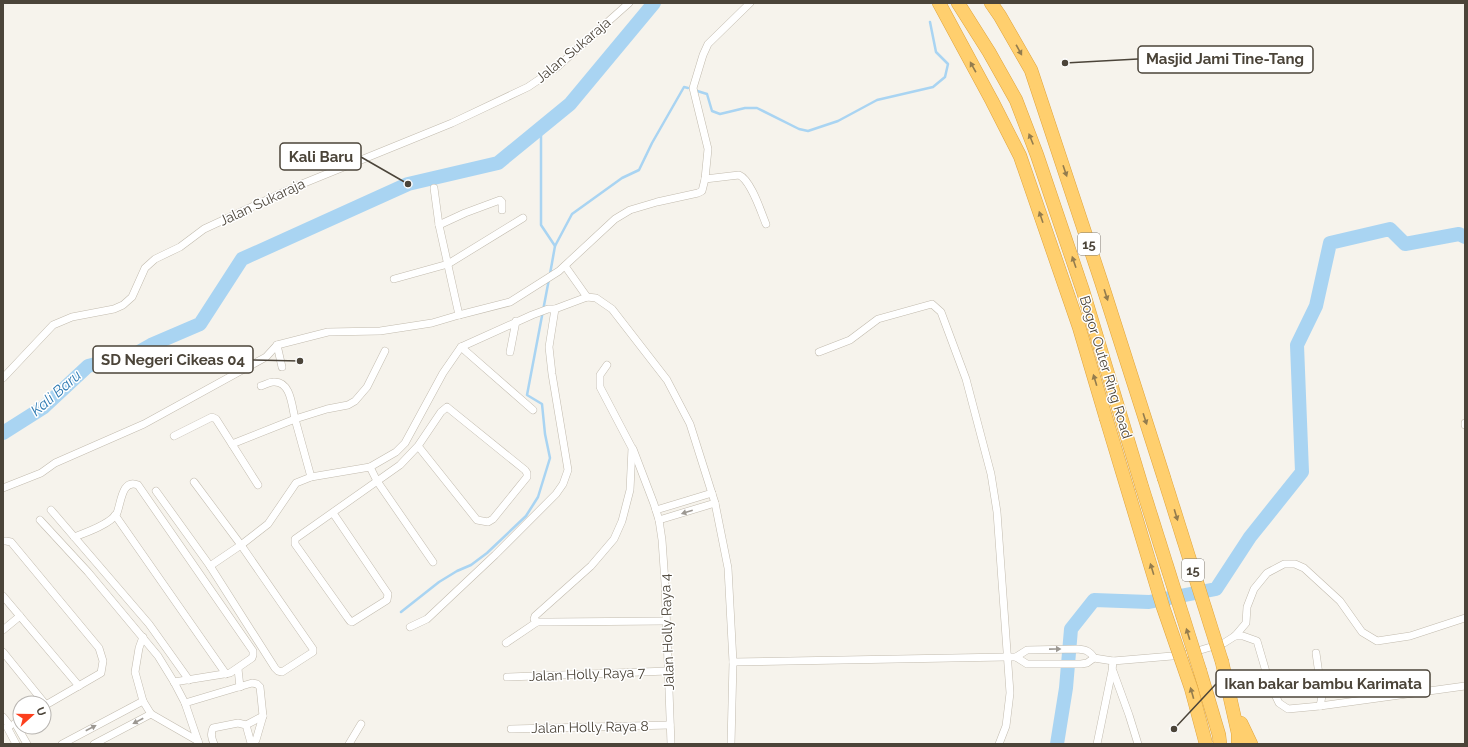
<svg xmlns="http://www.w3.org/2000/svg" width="1468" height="747" font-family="Raleway,sans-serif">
<rect width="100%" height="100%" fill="#f6f3ec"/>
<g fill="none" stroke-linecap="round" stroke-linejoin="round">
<g stroke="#a9d4f2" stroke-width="2.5">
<polyline points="694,90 707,94 712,111 720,114 745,108 757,108 799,129 808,131 838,121 877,100 933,87 945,77 948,64 936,52 930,22"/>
<polyline points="541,128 541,225 555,246 550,274"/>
<polyline points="555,246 572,214 622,178 639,170 652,143 684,87 688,88"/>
<polyline points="401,612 439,582 457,571 471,565 487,553 526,516 538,497 550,458 545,434 542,404 527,395 549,279"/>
</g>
<g stroke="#a9d4f2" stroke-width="14">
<polyline points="3,433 44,407 88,366 135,354 151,345 200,324 242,259 408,184 498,163 570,104 654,3"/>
<polyline points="1057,744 1066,688 1071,629 1094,600 1149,602 1216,589 1250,537 1302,472 1297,345 1316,306 1330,243 1390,229 1405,244 1459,234 1465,237"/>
</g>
<defs>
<g id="minor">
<path d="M705 179 739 175C751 180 761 212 766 224"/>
<polyline points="434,188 439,225 459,315"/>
<polyline points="439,225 465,213 500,200 502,202 502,210"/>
<polyline points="565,266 587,297"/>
<polyline points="394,279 448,264 523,218"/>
<polyline points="277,345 282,367"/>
<polyline points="461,347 533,410"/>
<polyline points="510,352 516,321"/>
<polyline points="819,352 850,340 878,319 932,304 941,312 966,379 991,474 997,512 1010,693 1006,726 999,744"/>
<polyline points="607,365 600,375 600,387 632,448 630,490 622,521 614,539 591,566 535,616 534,619 537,622 550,622 666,621"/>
<polyline points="3,378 53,325 72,317 114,309 123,305 132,297 145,268 155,259 180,247 204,229 297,186 452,123 528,87 556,68 629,3"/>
<path d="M261 386C265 385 269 382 273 382 291 380 292 407 295 419L327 409 348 405 355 401 367 387 385 351"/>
<polyline points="1465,423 1465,425"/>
<polyline points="174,436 212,417 216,419 258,485"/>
<polyline points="232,444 295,419 311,477"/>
<polyline points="633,449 654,504 659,520 662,540 665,583 671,744"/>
<polyline points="370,467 377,481 433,562"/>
<polyline points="3,488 41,473 55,463 144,424 266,357 277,345 328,332 380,331 432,323 459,315 510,302 559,271 615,219 630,210 657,202 698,193 702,191 705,179 708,149 693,88 703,55 708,44 750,3"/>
<polyline points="156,491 210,566 275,668 278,671 282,672 313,652 313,649 241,545 194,482"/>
<polyline points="51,510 149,624 189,680"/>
<polyline points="656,510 712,493"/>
<polyline points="333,513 388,594 387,600 352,622 350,621 347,617 295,544 295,539 400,465 418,446 477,520 488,522 493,519 527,477 527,473 525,470 447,407 441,412 418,446"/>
<polyline points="115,515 226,674"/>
<polyline points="40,520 88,572 158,656 174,682 185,703 199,744"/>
<polyline points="659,520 715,503"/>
<path d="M74 537C85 533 111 524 117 513 121 503 122 478 138 485L253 651V655L252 658 230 673 174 682"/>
<polyline points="3,541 6,541 11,542 99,648 103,661 101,673 44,706"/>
<polyline points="210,566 241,545 268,524 296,483 311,477 370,467 396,452 405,443 443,373 461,347 532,315 548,309 555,309 587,297 596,298 612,309 667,380 690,424 715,503 728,568 733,662 731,744"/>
<polyline points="3,596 79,686"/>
<polyline points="410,627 427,619 495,555 556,494 563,484 568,470 552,374 549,347 555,309"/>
<polyline points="3,630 20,616"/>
<polyline points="1235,636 1243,636 1257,641 1269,682 1279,703 1288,709 1320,706 1465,686"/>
<polyline points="143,637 139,648 135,672 143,701 151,714 198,741"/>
<polyline points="506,643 537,622"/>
<polyline points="3,652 46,705"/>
<polyline points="1316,653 1322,696 1320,706"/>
<path d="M1016 657 1027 650 1078 649C1086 650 1090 651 1094 658"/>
<polyline points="733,662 1006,657 1016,657 1027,664 1081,664 1087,663 1094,658 1113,661 1184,655 1224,643 1235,636 1246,623 1247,607 1254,589 1267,573 1284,564 1295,564 1304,568 1340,601 1362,632 1377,641 1410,636 1465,618"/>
<polyline points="238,669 240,687"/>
<polyline points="1113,671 1129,715 1138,744"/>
<polyline points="507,677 668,671"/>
<path d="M185 703 252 683 257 684 260 687 263 716 256 740 254 743H251L246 725 238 723 213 728C210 734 212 739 214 744"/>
<polyline points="3,717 10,726"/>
<polyline points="15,723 27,744"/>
<polyline points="246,725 263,716"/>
<polyline points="7,727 16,744"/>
<polyline points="511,729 670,725"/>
<polyline points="62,744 143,701"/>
<polyline points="94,744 151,714"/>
<polyline points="349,744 361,724"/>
<polyline points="1097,744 1112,671 1113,661"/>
</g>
<g id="motorway">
<polyline points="939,3 992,101 1020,156 1079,327 1106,418"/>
<polyline points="958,3 989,52 1016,100 1037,155 1083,291 1142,487"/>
<polyline points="991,3 1000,16 1031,70 1101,281 1164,478"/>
<polyline points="1222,662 1238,733 1238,744"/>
<polyline points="1200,671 1219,735 1220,744"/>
<polyline points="1241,723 1251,744"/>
</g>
</defs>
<use href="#minor" stroke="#c2bbae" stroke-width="8"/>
<use href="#motorway" stroke="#e0a43c" stroke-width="14"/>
<use href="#minor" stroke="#fff" stroke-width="7"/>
<use href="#motorway" stroke="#ffcf6e" stroke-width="13"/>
<defs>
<g id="motorway-bridge">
<polyline points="1106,418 1163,607 1191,688 1206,744"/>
<polyline points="1164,478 1222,662"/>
<polyline points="1142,487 1200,671"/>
</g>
</defs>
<use href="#motorway-bridge" stroke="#e0a43c" stroke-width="14" stroke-linecap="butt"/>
<use href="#motorway-bridge" stroke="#ffcf6e" stroke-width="13"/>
</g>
<defs><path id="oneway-solid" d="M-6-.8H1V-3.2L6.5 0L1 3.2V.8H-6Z"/></defs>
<g fill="#937c4e">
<use href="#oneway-solid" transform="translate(1019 50) rotate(61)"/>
<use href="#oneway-solid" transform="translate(973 67) rotate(-119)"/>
<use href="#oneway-solid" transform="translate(1031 139) rotate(-112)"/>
<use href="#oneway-solid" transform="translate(1065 171) rotate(71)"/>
<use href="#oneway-solid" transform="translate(1041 217) rotate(-109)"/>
<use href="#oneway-solid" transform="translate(1074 262) rotate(-109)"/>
<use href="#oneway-solid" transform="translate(1106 295) rotate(72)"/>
<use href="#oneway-solid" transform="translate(1095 380) rotate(-107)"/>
<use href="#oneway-solid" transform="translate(1145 419) rotate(72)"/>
<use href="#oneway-solid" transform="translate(1176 515) rotate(73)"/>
<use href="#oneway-solid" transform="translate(1152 569) rotate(-107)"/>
<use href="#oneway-solid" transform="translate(1188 634) rotate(-107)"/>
<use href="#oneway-solid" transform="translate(1192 693) rotate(-106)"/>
</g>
<g fill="#9c9892">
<use href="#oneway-solid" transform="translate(687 512) rotate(163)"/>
<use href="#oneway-solid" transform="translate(1055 649) rotate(-1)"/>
<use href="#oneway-solid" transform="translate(138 721) rotate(152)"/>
<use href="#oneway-solid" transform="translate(91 728) rotate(-28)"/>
</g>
<g text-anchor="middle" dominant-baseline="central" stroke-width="3" stroke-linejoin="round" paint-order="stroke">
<g fill="#fff" stroke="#817c74" stroke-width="1">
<rect x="1078" y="233" width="22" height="22" rx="3"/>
<rect x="1182" y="559" width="22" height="22" rx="3"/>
</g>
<g font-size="13" font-weight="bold" fill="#4b4439">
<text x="1089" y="244">15</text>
<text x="1193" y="570">15</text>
</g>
<g font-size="14" fill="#4b4439" stroke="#fff">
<text transform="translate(573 50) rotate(-40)">Jalan Sukaraja</text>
<text transform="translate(262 202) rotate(-25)">Jalan Sukaraja</text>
<text transform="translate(1106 367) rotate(73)">Bogor Outer Ring Road</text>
<text transform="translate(667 632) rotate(-92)">Jalan Holly Raya 4</text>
<text transform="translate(587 674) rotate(-2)">Jalan Holly Raya 7</text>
<text transform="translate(590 727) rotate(-1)">Jalan Holly Raya 8</text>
</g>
<g font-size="15" font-style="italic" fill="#2e7ab2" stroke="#fff">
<text transform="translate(56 393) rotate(-41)">Kali Baru</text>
</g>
</g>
<path fill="none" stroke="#4b4439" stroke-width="1.5" d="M1065 63L1138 59M408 184L361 157M300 361L253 360M1174 729L1216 684"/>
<g fill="#4b4439" stroke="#fff" stroke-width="1.5">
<circle cx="1065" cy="63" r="4"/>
<circle cx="408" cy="184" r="4"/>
<circle cx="300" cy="361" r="4"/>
<circle cx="1174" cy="729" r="4"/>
</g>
<g fill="#fff" stroke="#4b4439" stroke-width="1.5">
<rect x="1138" y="46" width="175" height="27" rx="4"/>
<rect x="280" y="143" width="81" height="27" rx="4"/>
<rect x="93" y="346" width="160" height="27" rx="4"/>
<rect x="1216" y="670" width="214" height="27" rx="4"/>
</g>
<g font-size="15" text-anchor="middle" font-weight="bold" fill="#4b4439">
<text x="1225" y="64">Masjid Jami Tine-Tang</text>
<text x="321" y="162">Kali Baru</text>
<text x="173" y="365">SD Negeri Cikeas 04</text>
<text x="1323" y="689">Ikan bakar bambu Karimata</text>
</g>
<rect width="1468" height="747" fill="none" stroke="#4b4439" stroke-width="8"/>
<g transform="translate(32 715) rotate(69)"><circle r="19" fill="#ffffff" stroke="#b7b4b0"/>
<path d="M0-3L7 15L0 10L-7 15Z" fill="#fc3f1d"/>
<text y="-6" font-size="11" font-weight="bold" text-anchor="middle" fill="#4b4439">U</text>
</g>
</svg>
